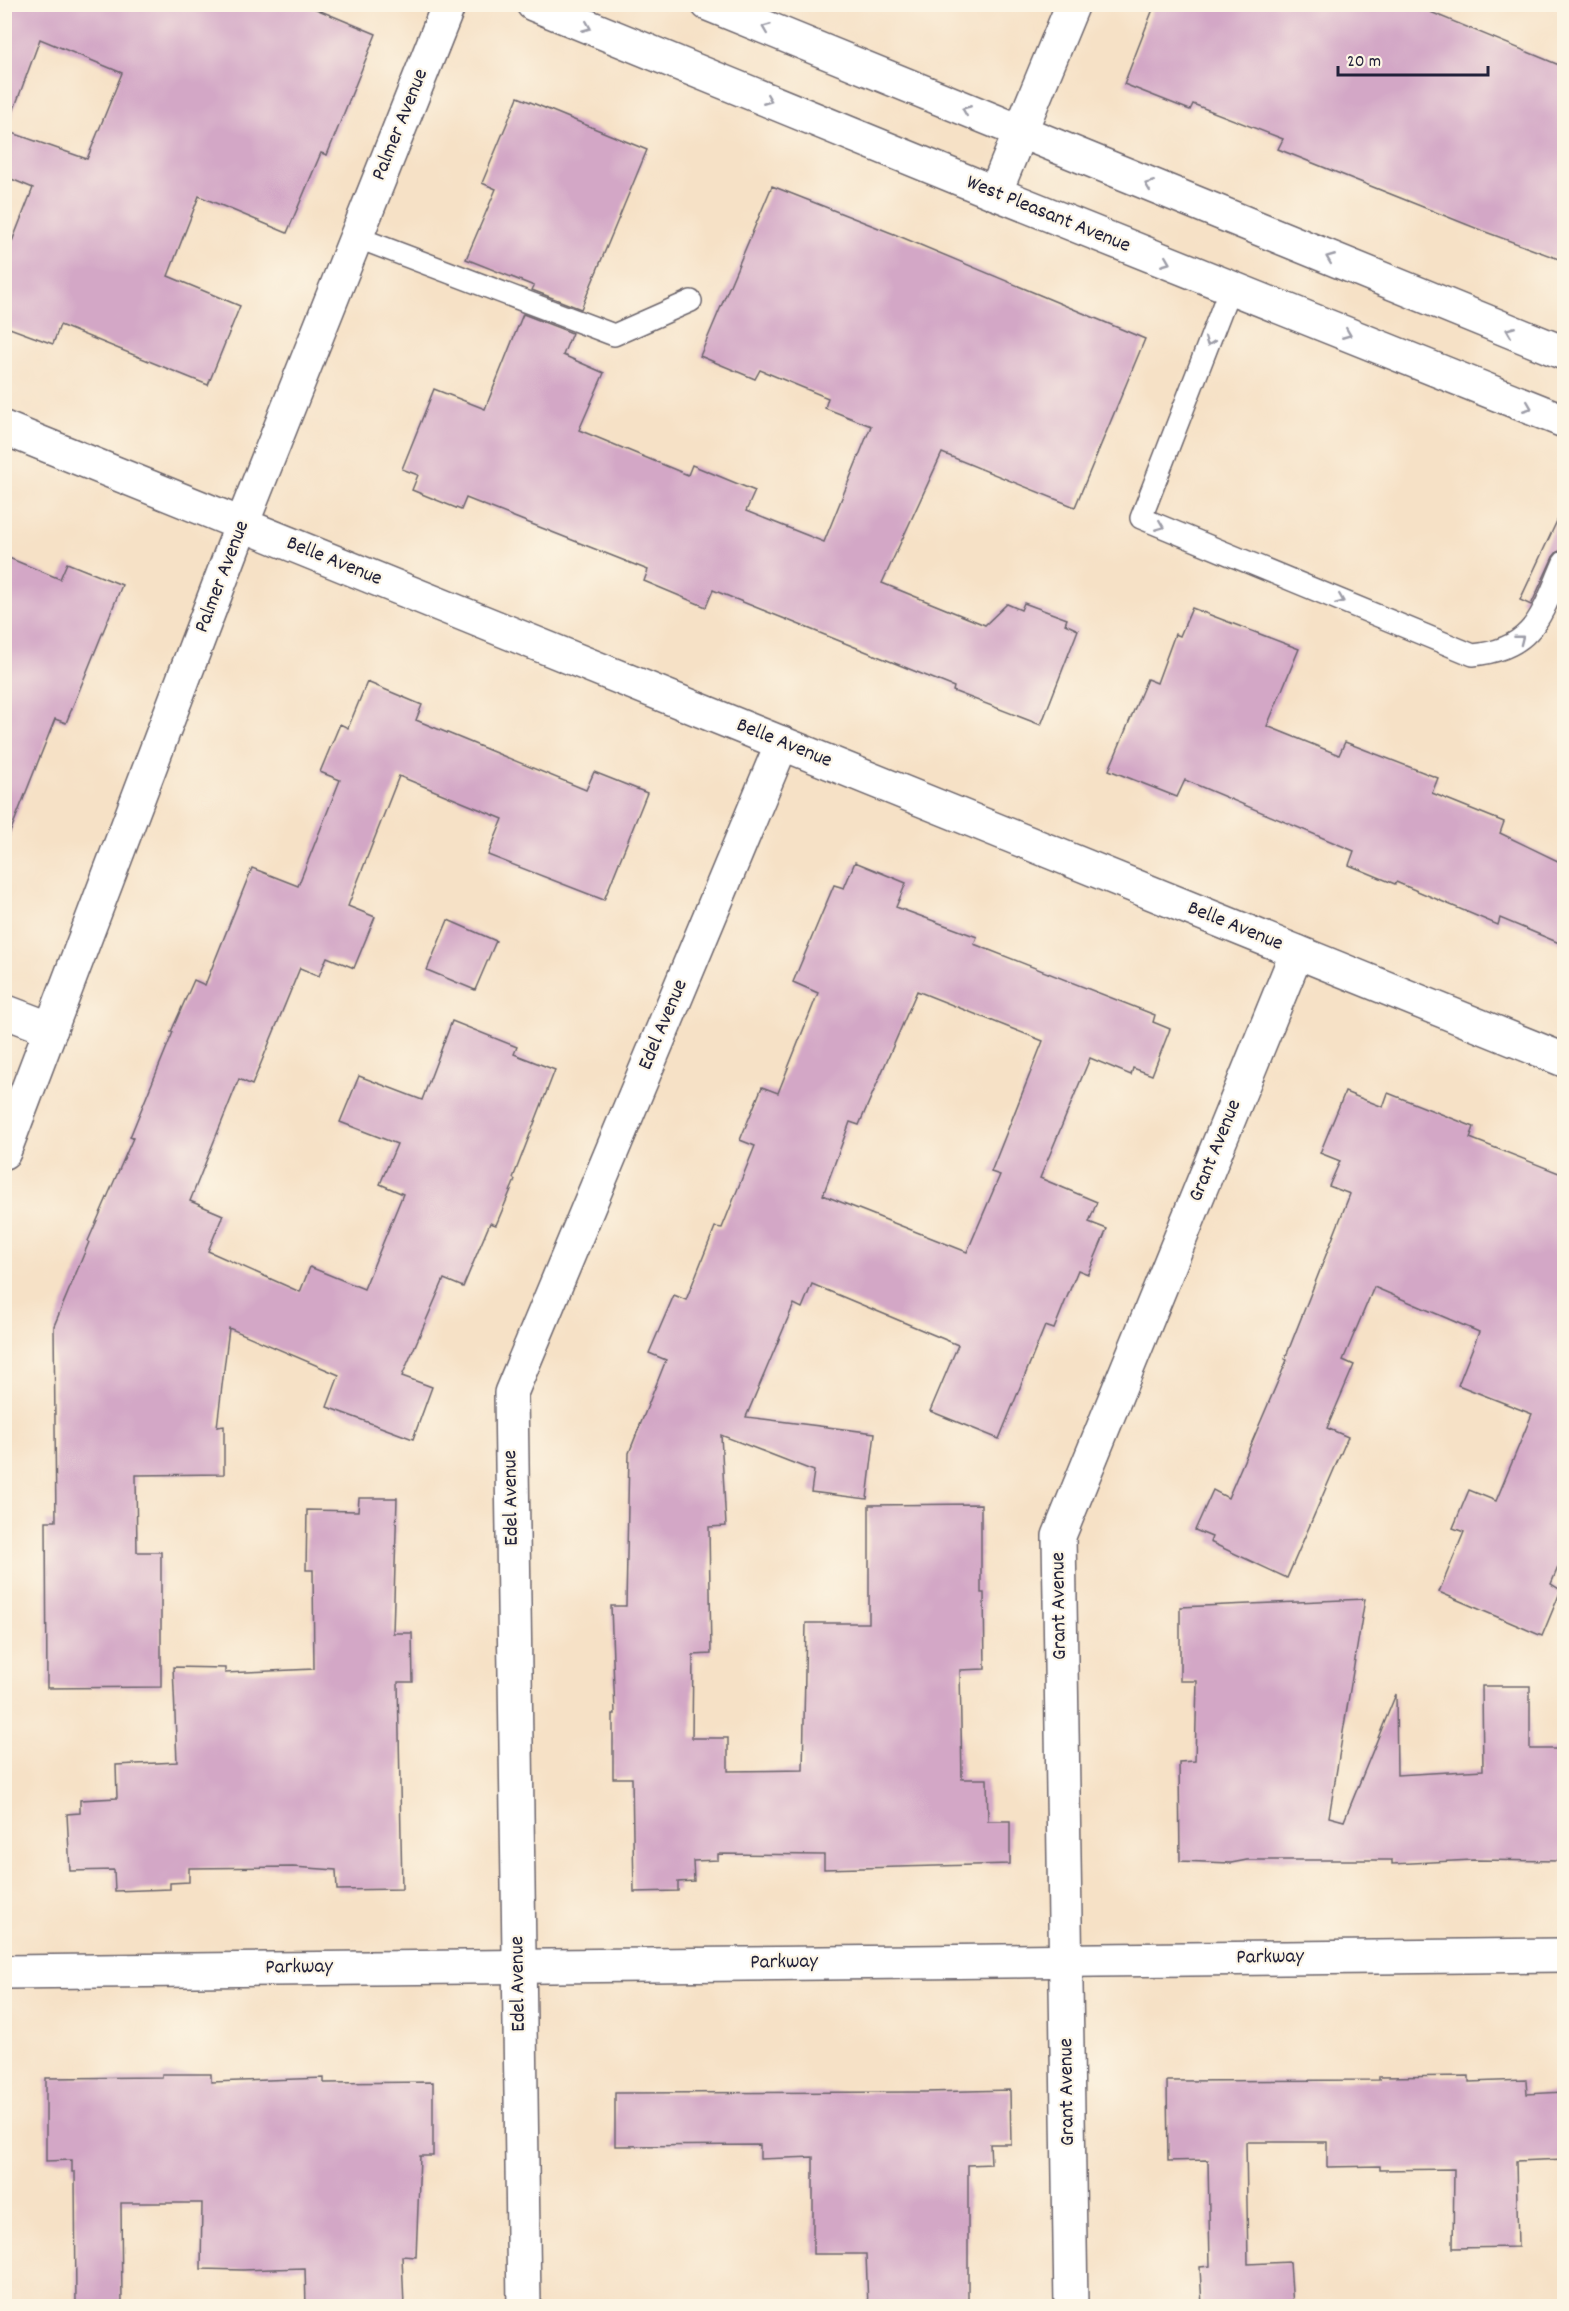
<svg xmlns="http://www.w3.org/2000/svg" width="1569" height="2311" font-family="Dekko,sans-serif">
<rect width="100%" height="100%" fill="#fcf5e5"/>
<filter id="ink" filterUnits="userSpaceOnUse"><feTurbulence type="fractalNoise" baseFrequency=".0167" numOctaves="2"/><feDisplacementMap in="SourceGraphic" scale="12" xChannelSelector="R" yChannelSelector="G"/><feConvolveMatrix kernelMatrix="1 2 1 2 8 2 1 2 1" color-interpolation-filters="sRGB"/></filter>
<filter id="wash" filterUnits="userSpaceOnUse"><feTurbulence type="fractalNoise" baseFrequency=".008" numOctaves="4" result="noise"/><feDisplacementMap in="SourceGraphic" scale="24" xChannelSelector="R" yChannelSelector="G"/><feGaussianBlur stdDeviation="1.35" result="paint"/><feColorMatrix in="noise" values="0 0 0 0 0 0 0 0 0 0 0 0 0 0 0 0 0 1.4 0 .05"/><feComposite in="paint" operator="in"/></filter>
<g filter="url(#wash)">
<rect width="100%" height="100%" fill="#f6e1c6"/>
<g id="blocks">
<g fill="#d3a7c6" fill-rule="evenodd">
<polygon points="4,4 304,4 376,34 327,155 321,153 287,233 199,196 168,276 240,306 208,385 60,325 53,344 4,326 4,262 33,188 4,176 4,130 87,159 122,73 40,39 9,123 4,122"/>
<polygon points="1155,4 1411,4 1564,67 1564,261 1483,231 1278,149 1283,139 1193,104 1190,110 1124,84"/>
<polygon points="518,97 647,150 581,309 532,290 534,286 466,259 496,189 482,183"/>
<polygon points="772,186 894,234 1145,339 1075,507 942,453 882,583 985,625 1007,604 1021,610 1024,603 1067,619 1065,624 1078,630 1041,725 953,691 954,687 713,590 706,607 644,581 648,570 466,498 461,510 412,490 418,475 402,469 434,389 485,409 523,314 572,333 563,355 604,373 579,430 688,475 692,465 755,491 746,511 824,542 871,426 825,408 828,398 760,370 755,379 700,356"/>
<polygon points="1564,506 1564,550 1557,552 1553,557 1531,605 1520,600"/>
<polygon points="4,556 60,579 67,563 122,585 66,723 55,719 7,840 4,839"/>
<polygon points="1192,608 1299,649 1267,726 1339,755 1345,742 1438,778 1432,793 1504,822 1500,833 1564,864 1564,945 1500,918 1498,925 1396,882 1395,884 1349,865 1354,851 1185,780 1177,797 1109,770 1147,679 1157,683 1175,634 1180,636"/>
<polygon points="367,682 422,705 416,720 586,790 594,772 647,793 604,900 488,855 503,819 399,776 348,906 375,917 354,968 327,957 319,976 300,968 252,1085 239,1079 190,1201 223,1215 208,1251 300,1292 310,1267 364,1289 403,1194 380,1184 397,1144 340,1122 359,1076 422,1100 452,1021 517,1047 514,1054 555,1070 513,1178 515,1180 496,1225 490,1223 463,1287 444,1279 402,1376 432,1387 413,1439 327,1407 339,1375 229,1328 217,1427 224,1426 224,1474 136,1475 137,1552 161,1552 161,1687 47,1688 46,1521 56,1521 54,1326 89,1242 88,1241 133,1138 130,1137 173,1032 171,1032 194,980 205,985 252,868 298,886 340,780 320,772 340,724 348,728"/>
<path d="M855 862 906 883 896 907 977 937 974 944 1155 1015 1153 1022 1170 1029 1152 1075 1133 1068 1131 1075 1090 1058 1040 1178 1097 1202 1089 1222 1107 1229 1088 1274 1078 1270 1054 1329 1045 1326 999 1439 930 1411 958 1345 812 1284 802 1308 794 1304 746 1417 875 1433 867 1499 811 1492 814 1471 721 1435 726 1526 709 1527 711 1654 693 1655 692 1738H728V1771L803 1770 806 1623H869V1505L981 1504V1593H984L985 1669 960 1670 962 1779H987L988 1821H1010V1864L824 1869V1855L718 1854V1860L693 1861 694 1881 678 1882V1891L634 1892 632 1778H613V1714H615L611 1606H626L629 1453 666 1360 649 1353 674 1295 686 1300 715 1227 722 1228 755 1146 740 1140 762 1087 778 1093 818 993 793 982 834 885 844 888ZM917 991 1043 1041 991 1172 1000 1175 967 1252 823 1195 850 1122 859 1125Z"/>
<polygon points="448,920 496,941 475,990 427,970"/>
<polygon points="1345,1092 1383,1107 1388,1093 1474,1127 1470,1138 1564,1175 1564,1553 1551,1584 1561,1590 1542,1636 1439,1592 1464,1532 1453,1528 1469,1490 1496,1501 1532,1414 1458,1385 1479,1332 1374,1287 1343,1360 1354,1365 1327,1428 1348,1437 1287,1578 1210,1542 1212,1537 1195,1530 1213,1490 1228,1498 1287,1360 1285,1359 1350,1194 1329,1186 1340,1161 1320,1153"/>
<polygon points="359,1498 397,1498 393,1633 412,1633 413,1682 398,1682 402,1889 337,1890 336,1870 293,1867 189,1868 189,1882 170,1883 170,1889 115,1891 114,1870 70,1871 67,1814 80,1813 80,1800 117,1798 116,1765 177,1762 173,1667 225,1668 225,1673 314,1669 313,1570 306,1570 307,1510 358,1511"/>
<polygon points="1365,1599 1329,1817 1344,1821 1396,1694 1397,1775 1483,1770 1482,1686 1530,1686 1530,1749 1560,1749 1560,1819 1564,1819 1564,1861 1473,1860 1392,1864 1392,1860 1247,1860 1231,1863 1180,1861 1179,1762 1195,1761 1197,1681 1180,1681 1180,1607"/>
<polygon points="162,2074 211,2074 211,2082 324,2078 324,2083 433,2082 433,2156 420,2156 416,2257 402,2256 404,2307 306,2307 305,2268 243,2270 201,2269 202,2203 121,2203 122,2307 76,2307 75,2172 72,2172 72,2160 46,2161 46,2078 162,2077"/>
<polygon points="1469,2076 1469,2082 1526,2080 1527,2094 1564,2092 1564,2159 1516,2161 1518,2247 1453,2248 1454,2169 1380,2170 1380,2166 1327,2167 1327,2142 1246,2142 1248,2264 1290,2262 1293,2307 1202,2307 1200,2267 1210,2266 1208,2160 1168,2161 1167,2081 1379,2080 1379,2077"/>
<polygon points="1010,2090 1011,2144 990,2144 991,2164 968,2165 968,2307 868,2307 866,2254 813,2254 813,2157 760,2159 760,2145 615,2146 615,2093 926,2092"/>
</g>
</g>
</g>
<g filter="url(#ink)">
<use href="#blocks" fill-opacity="0" stroke="#6c656c" stroke-width="1.5"/>
<g fill="none" stroke-linecap="round" stroke-linejoin="round">
<defs>
<g id="service">
<polyline points="356,237 614,335 691,301"/>
<path d="M1230 288 1141 518 1473 655C1536 649 1542 612 1564 562"/>
</g>
<g id="minor">
<polyline points="533,4 995,193 1564,421"/>
<polyline points="708,4 1564,353"/>
<polyline points="995,193 1073,4"/>
<polyline points="4,428 1564,1060"/>
<polyline points="4,1011 51,1029"/>
<polyline points="4,1152 242,524 449,4"/>
<polyline points="4,1972 1564,1955"/>
<polyline points="524,2306 511,1393 782,743"/>
<polyline points="1071,2306 1059,1536 1297,952"/>
</g>
</defs>
<use href="#service" stroke="#6c656c" stroke-width="24"/>
<use href="#minor" stroke="#6c656c" stroke-width="36"/>
<use href="#service" stroke="#fff" stroke-width="21"/>
<use href="#minor" stroke="#fff" stroke-width="33"/>
</g>
<defs><path id="oneway-chevron" d="M-2-3.5L2.5 0L-2 3.5" fill="none" stroke-width="1.6" stroke-linecap="round" stroke-linejoin="round" transform="scale(1.5)"/></defs>
<g stroke="#9c9ca7">
<use href="#oneway-chevron" transform="translate(587 27) rotate(22)"/>
<use href="#oneway-chevron" transform="translate(766 28) rotate(-158)"/>
<use href="#oneway-chevron" transform="translate(768 100) rotate(22)"/>
<use href="#oneway-chevron" transform="translate(966 110) rotate(-158)"/>
<use href="#oneway-chevron" transform="translate(1149 185) rotate(-158)"/>
<use href="#oneway-chevron" transform="translate(1330 258) rotate(-158)"/>
<use href="#oneway-chevron" transform="translate(1166 262) rotate(22)"/>
<use href="#oneway-chevron" transform="translate(1510 331) rotate(-158)"/>
<use href="#oneway-chevron" transform="translate(1347 334) rotate(22)"/>
<use href="#oneway-chevron" transform="translate(1209 342) rotate(111)"/>
<use href="#oneway-chevron" transform="translate(1528 407) rotate(22)"/>
<use href="#oneway-chevron" transform="translate(1160 526) rotate(22)"/>
<use href="#oneway-chevron" transform="translate(1340 600) rotate(22)"/>
<use href="#oneway-chevron" transform="translate(1520 639) rotate(-38)"/>
</g>
</g>
<g text-anchor="middle" dominant-baseline="central" stroke-width="4.5" stroke-linejoin="round" paint-order="stroke">
<g font-size="21" fill="#22223b" stroke="#fcf5e5">
<text transform="translate(401 125) rotate(-68)">Palmer Avenue</text>
<text transform="translate(1048 215) rotate(22)">West Pleasant Avenue</text>
<text transform="translate(334 562) rotate(22)">Belle Avenue</text>
<text transform="translate(223 577) rotate(-69)">Palmer Avenue</text>
<text transform="translate(784 744) rotate(22)">Belle Avenue</text>
<text transform="translate(1235 927) rotate(22)">Belle Avenue</text>
<text transform="translate(664 1025) rotate(-67)">Edel Avenue</text>
<text transform="translate(1216 1151) rotate(-68)">Grant Avenue</text>
<text transform="translate(512 1498) rotate(-91)">Edel Avenue</text>
<text transform="translate(1060 1606) rotate(-91)">Grant Avenue</text>
<text transform="translate(1270 1958) rotate(-1)">Parkway</text>
<text transform="translate(784 1963) rotate(-1)">Parkway</text>
<text transform="translate(299 1968) rotate(-1)">Parkway</text>
<text transform="translate(519 1984) rotate(-91)">Edel Avenue</text>
<text transform="translate(1068 2092) rotate(-91)">Grant Avenue</text>
</g>
</g>
<rect width="1569" height="2311" fill="none" stroke="#fcf5e5" stroke-width="24"/>
<path d="M1338 66v9h150v-9" fill="none" stroke="#22223b" stroke-width="3"/>
<text x="1347" y="66" font-size="18" fill="#22223b" stroke="#fcf5e5" stroke-width="4.5" paint-order="stroke">20 m</text>
</svg>
